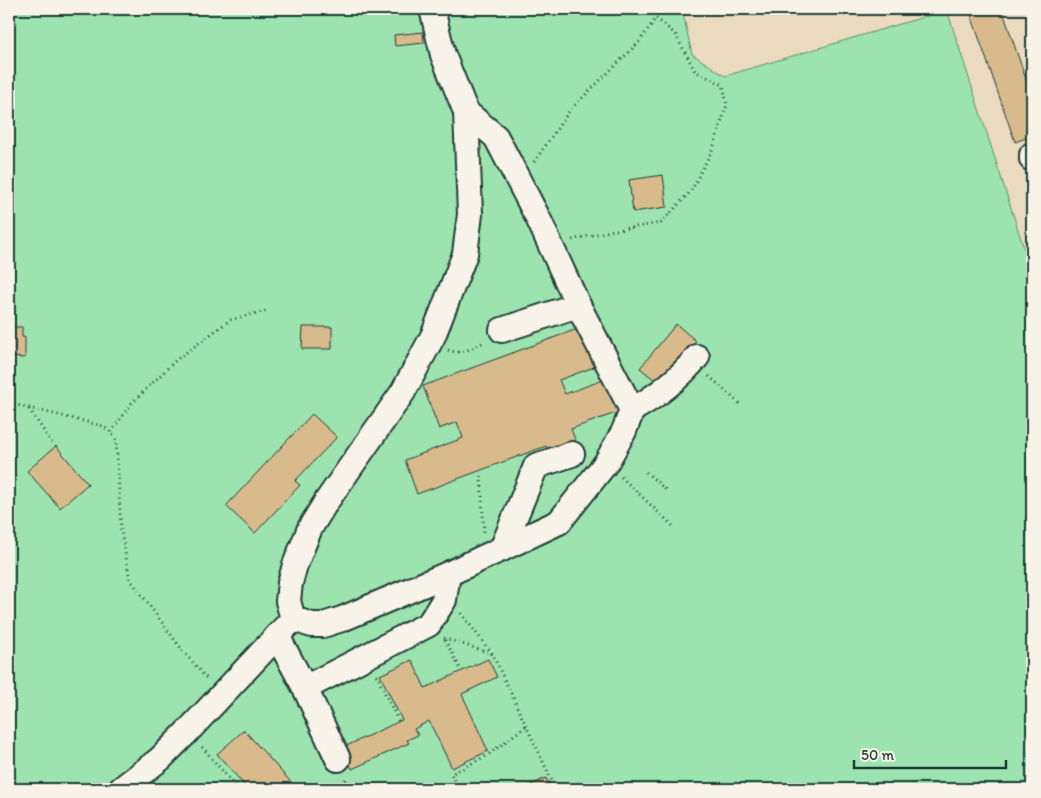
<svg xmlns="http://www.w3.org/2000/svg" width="1041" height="798" font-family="Itim,sans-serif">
<rect width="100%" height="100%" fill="#f1e8d6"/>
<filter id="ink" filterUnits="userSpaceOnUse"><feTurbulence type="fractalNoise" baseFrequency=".02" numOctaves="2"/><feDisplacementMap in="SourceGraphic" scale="10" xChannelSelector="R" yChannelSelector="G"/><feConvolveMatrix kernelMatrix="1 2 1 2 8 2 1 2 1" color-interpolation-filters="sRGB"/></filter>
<g filter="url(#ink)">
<polygon fill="#eadac0" points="682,9 1032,9 1032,273 947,10 725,76 692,54"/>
<polygon fill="#9de3af" stroke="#5e9072" points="9,9 682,9 692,54 725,76 947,10 1032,273 1032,789 9,789"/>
<g fill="#d9ba8c" stroke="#1f3d34">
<polygon points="283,9 311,9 310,12 283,12"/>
<polygon points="969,9 1002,9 1032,97 1032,136 1015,142"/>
<polygon points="423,32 424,43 395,46 394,35"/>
<polygon points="663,175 667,207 633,212 629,180"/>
<polygon points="9,254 9,292 13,292 13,327 22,327 22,337 25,337 25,358 9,357"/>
<polygon points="676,324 696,341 661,385 640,368"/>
<polygon points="303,327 332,327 332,349 302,349"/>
<polygon points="580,328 594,367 559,380 565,394 611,377 624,410 571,429 578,447 550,457 546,446 417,494 405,460 463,438 457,422 439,429 423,386"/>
<polygon points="312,414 337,437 295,481 300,485 255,533 226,506"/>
<polygon points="56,446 88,484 60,508 27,471"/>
<polygon points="488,659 497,677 462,694 488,751 452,768 429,721 414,729 418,735 407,740 409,743 352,769 342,748 402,720 380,675 412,660 425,688"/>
<polygon points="244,730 297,789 248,789 217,754"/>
<polygon points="546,778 551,789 522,789"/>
</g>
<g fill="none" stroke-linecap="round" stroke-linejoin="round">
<defs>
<g id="minor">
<polyline points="1032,155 1032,159"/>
<polyline points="502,330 578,305"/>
<path d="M632 410C657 396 679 379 697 357"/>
<polyline points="502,549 536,466 572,454"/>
<polyline points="293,619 312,625 323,625 342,619 448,574 559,522 606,463 624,431 632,410 578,305 538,218 496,137 466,112"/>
<polyline points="293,619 288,601 290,583 295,565 310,528 326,502 403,392 433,336 465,254 470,214 466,112 443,55 432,9"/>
<polyline points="277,636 305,688 338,759"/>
<polyline points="305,688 429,624 444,600 448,574"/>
<polyline points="121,789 160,759 188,731 293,619"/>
</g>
</defs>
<use href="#minor" stroke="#1f3d34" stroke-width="28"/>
<g stroke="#1f3d34" stroke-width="3" stroke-dasharray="1 4" stroke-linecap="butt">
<polyline points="534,162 570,110 639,42 656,18 675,34 695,71 723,85 727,105 713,148 691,191 661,223 609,231 572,240"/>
<path d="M448 350C461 355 473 348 484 342"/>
<polyline points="709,376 742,406"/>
<polyline points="9,403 103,426 111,432 116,440 121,531 130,579 183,651 207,679"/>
<polyline points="29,409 52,443"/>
<polyline points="111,432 132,403 176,360 230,320 269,310"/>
<polyline points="646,472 668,492"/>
<polyline points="481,476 484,534"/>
<polyline points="621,477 673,526"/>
<polyline points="461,613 493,655 552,781"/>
<polyline points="444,638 493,654"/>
<polyline points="445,640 460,668"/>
<polyline points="376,675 399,722"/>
<polyline points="202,747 238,789"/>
<polyline points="341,789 346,779"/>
<polyline points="459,789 451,774 488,755 527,725"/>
<polyline points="474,789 475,789"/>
</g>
<use href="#minor" stroke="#f7f3e8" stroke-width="24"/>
</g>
</g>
<rect width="1041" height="798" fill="none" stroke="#f7f3e8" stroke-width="30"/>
<rect x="15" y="15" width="1011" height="768" fill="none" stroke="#1f3d34" stroke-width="2" filter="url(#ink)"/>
<path d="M854 760v8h152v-8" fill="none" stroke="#1f3d34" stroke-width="2.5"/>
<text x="861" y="760" font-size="15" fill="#1f3d34" stroke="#f7f3e8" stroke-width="4" paint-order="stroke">50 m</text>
</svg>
